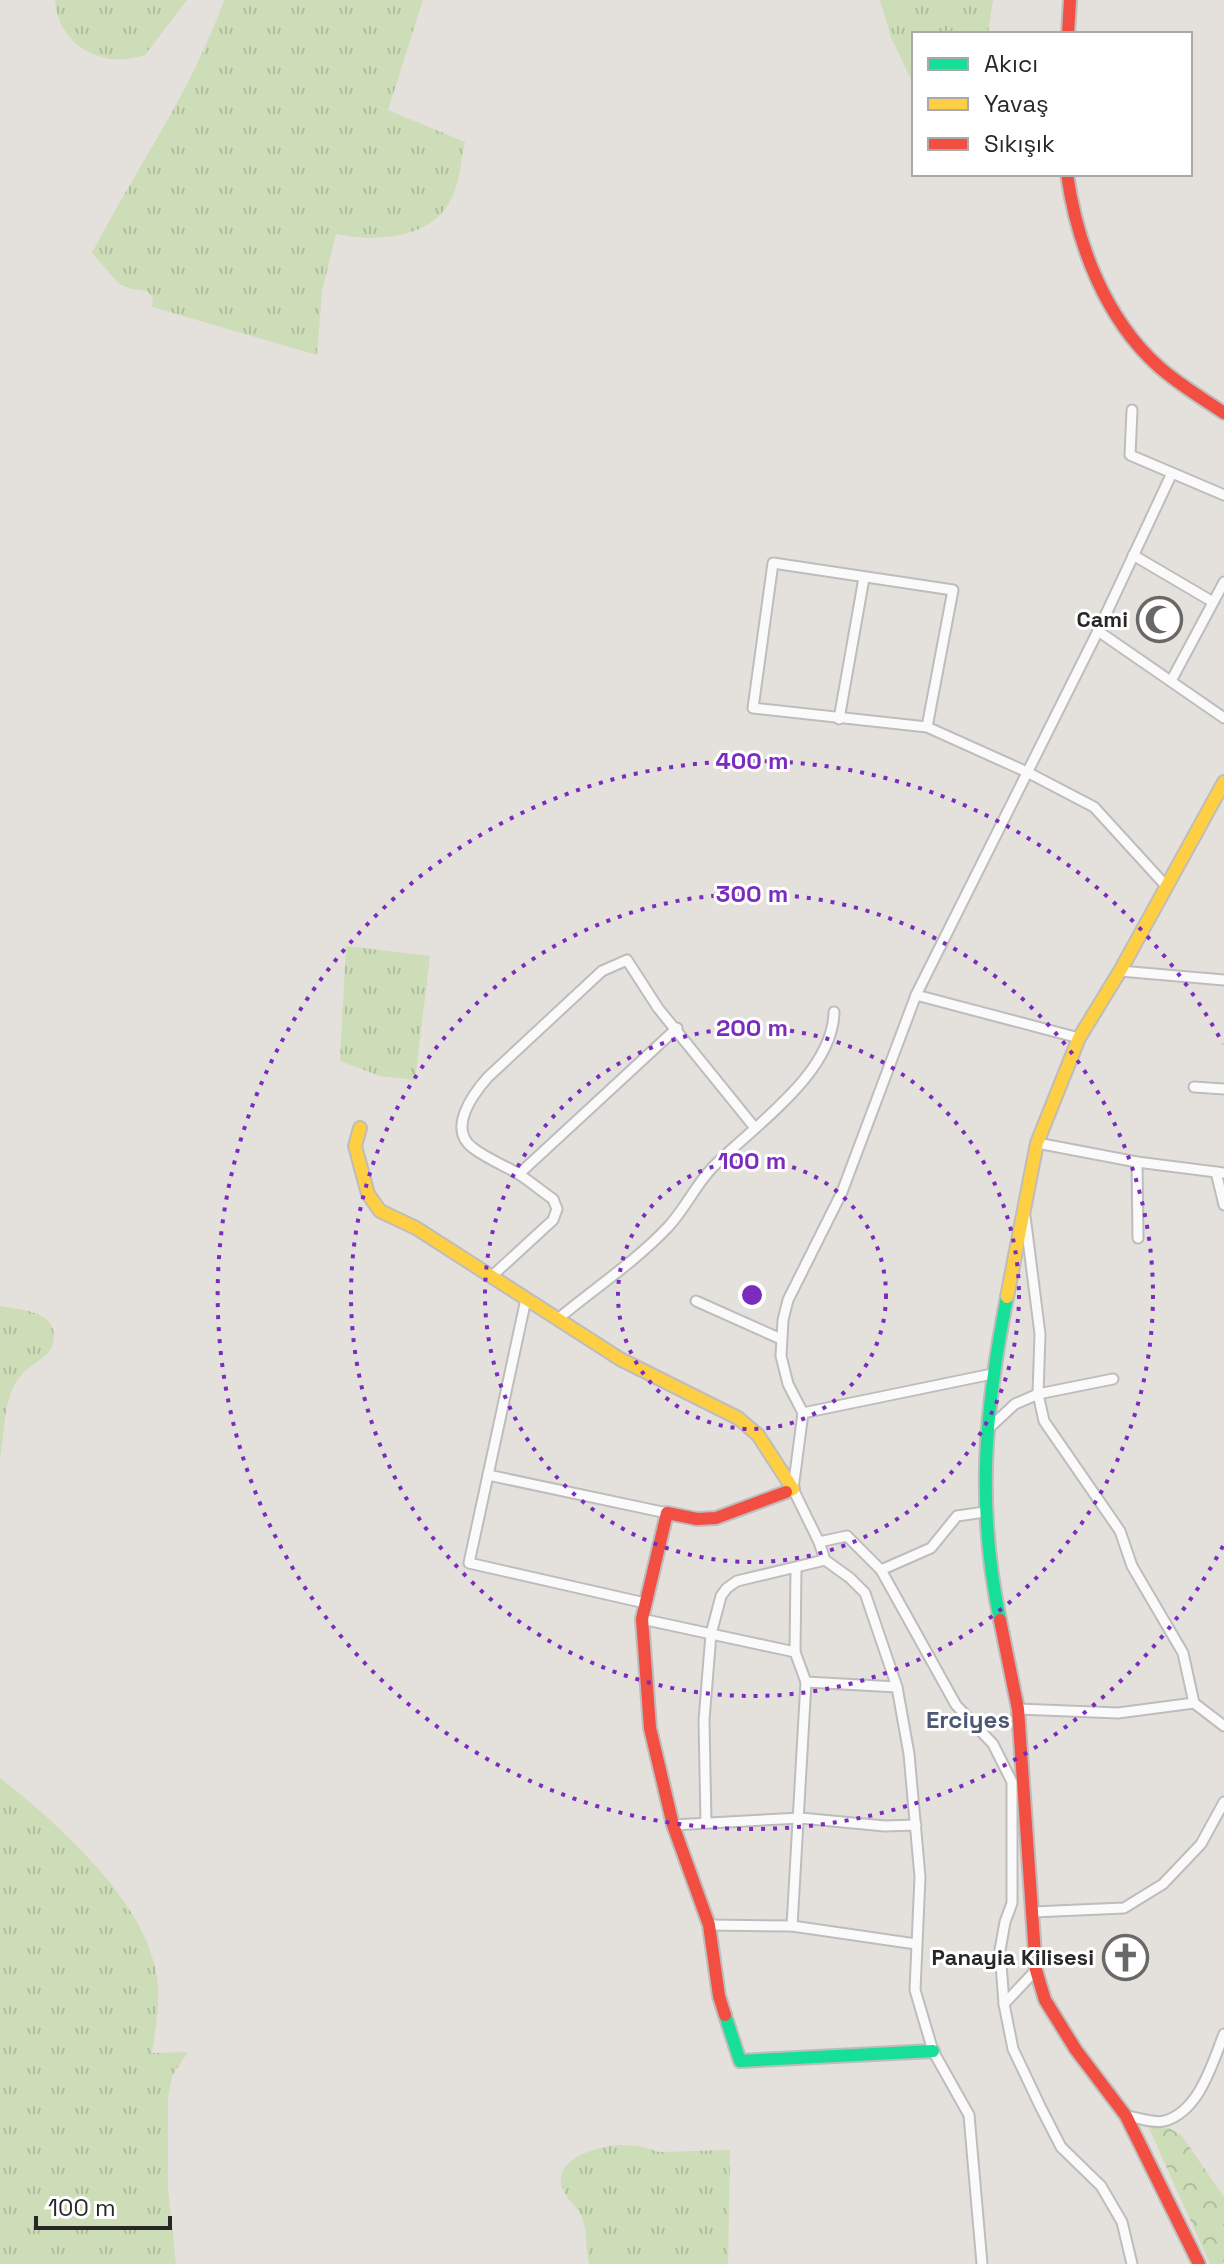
<svg xmlns="http://www.w3.org/2000/svg" width="1224" height="2264" font-family="'Space Grotesk',sans-serif">
<defs>
<pattern id="grass-tufts" width="24" height="20" patternUnits="userSpaceOnUse" patternTransform="scale(2)"><rect width="24" height="20" fill="#cdddb8"/><path d="M3 7l-1-3M5 7V3M7 7l1-3M15 17l-1-3M17 17v-4M19 17l1-3" fill="none" stroke="#b0be9e"/></pattern>
<pattern id="forest-crowns" width="20" height="18" patternUnits="userSpaceOnUse" patternTransform="scale(2)"><rect width="20" height="18" fill="#cdddb8"/><path d="M2 6a3 3 0 1 1 6 0M12 15a3 3 0 1 1 6 0" fill="none" stroke="#b0be9e"/></pattern>
</defs>
<rect width="100%" height="100%" fill="#e4e0dc"/>
<g fill="url(#grass-tufts)">
<path d="M55 0H187L145 55C103 70 58 46 55 0Z"/>
<path d="M224 0H423L388 110 465 142C461 160 460 180 452 197 433 240 375 242 336 234L322 291 317 355 152 307 153 298 147 291 131 289 119 284 92 253C136 168 192 91 224 0Z"/>
<polygon points="880,0 993,0 988,34 914,34 914,86 891,37"/>
<polygon points="346,946 430,956 415,1080 380,1076 340,1061"/>
<path d="M0 1306C19 1310 55 1310 54 1337 54 1343 51 1349 47 1354 36 1364 23 1369 15 1384 3 1405 5 1433 0 1457Z"/>
<path d="M0 1778C55 1821 140 1897 155 1967 162 1996 156 2024 152 2053L188 2052 172 2076 168 2098V2189L176 2264H0Z"/>
<path d="M618 2145 639 2146 659 2152 730 2150 728 2264H589C586 2250 587 2234 583 2220 579 2207 567 2201 563 2189 551 2158 598 2147 618 2145Z"/>
</g>
<polygon fill="url(#forest-crowns)" points="1159,2127 1169,2128 1182,2136 1224,2197 1224,2264 1210,2264 1149,2128"/>
<g fill="none" stroke-linecap="round" stroke-linejoin="round">
<defs>
<g id="street">
<polyline points="1132,410 1130,455 1224,495"/>
<polyline points="1133,555 1213,602"/>
<polyline points="1098,631 1224,718"/>
<polyline points="1171,681 1224,582"/>
<polyline points="839,719 864,578"/>
<polyline points="927,727 953,590 773,563 753,708 927,727 1027,772 1094,807 1167,887"/>
<polyline points="1120,971 1224,980"/>
<polyline points="916,995 1079,1038"/>
<polyline points="1194,1087 1224,1089"/>
<polyline points="1037,1143 1137,1162 1224,1173"/>
<polyline points="1137,1162 1138,1238"/>
<polyline points="1216,1172 1224,1205"/>
<polyline points="519,1174 677,1028"/>
<polyline points="1025,1216 1040,1334 1038,1394 1044,1421 1120,1531 1132,1566 1183,1653 1194,1703 1224,1726"/>
<path d="M492 1276 553 1220 557 1209 553 1199C541 1191 530 1181 517 1173 503 1165 486 1158 473 1148 447 1129 473 1094 488 1077L602 971 627 960 658 1008 755 1128"/>
<polyline points="526,1299 469,1563 645,1603"/>
<polyline points="696,1301 781,1339"/>
<path d="M559 1318C595 1288 636 1261 668 1227 685 1209 695 1186 712 1168 752 1127 833 1074 834 1012"/>
<polyline points="992,1374 803,1413 788,1384 781,1356 783,1320 788,1300 842,1192 916,995 1098,631 1172,473"/>
<polyline points="803,1413 793,1489 819,1542 825,1560 850,1578 865,1593 897,1687 909,1754 920,1877 915,1990 933,2051 969,2115 982,2264"/>
<polyline points="987,1430 1015,1404 1038,1394 1113,1379"/>
<polyline points="488,1475 667,1513"/>
<polyline points="819,1542 847,1536 881,1570 956,1705 993,1744 1012,1782 1012,1903 1005,1922 1000,1950 1004,2004"/>
<polyline points="881,1570 931,1548 957,1516 985,1512"/>
<polyline points="642,1619 795,1652"/>
<polyline points="806,1682 897,1687"/>
<polyline points="1018,1709 1118,1713 1194,1703"/>
<polyline points="706,1823 704,1720 711,1634 721,1596 727,1588 737,1581 825,1560"/>
<polyline points="673,1825 800,1818 885,1826 916,1825"/>
<polyline points="1033,1912 1124,1908 1163,1884 1201,1844 1224,1802"/>
<polyline points="709,1925 792,1926 916,1944"/>
<polyline points="792,1926 806,1682 795,1652 796,1568"/>
<polyline points="1036,1970 1004,2004 1013,2049 1040,2106 1061,2147 1101,2186 1122,2222 1132,2264"/>
<path d="M1126 2116C1136 2117 1154 2124 1164 2121 1199 2112 1212 2064 1224 2034"/>
</g>
<g id="fast">
<path d="M1000 1620C976 1506 985 1409 1007 1297"/>
<polyline points="725,2015 740,2061 933,2051"/>
</g>
<g id="slow">
<polyline points="360,1128 355,1146 368,1194 380,1211 416,1228 620,1359 738,1418 758,1435 793,1489 786,1492"/>
<polyline points="1007,1297 1037,1143 1079,1038 1120,971 1224,782"/>
</g>
<g id="jam">
<polyline points="1068,34 1070,0"/>
<path d="M1067 174C1077 244 1105 318 1158 366 1178 384 1202 398 1224 413"/>
<polyline points="1000,1620 1018,1709 1036,1970 1045,2000 1076,2050 1126,2116 1199,2264"/>
<polyline points="725,2015 719,1996 709,1925 673,1825 650,1728 642,1619 667,1513 697,1519 716,1518 786,1492"/>
</g>
</defs>
<use href="#street" stroke="#bebdbd" stroke-width="13"/>
<use href="#fast" stroke="#bebdbd" stroke-width="16"/>
<use href="#slow" stroke="#bebdbd" stroke-width="16"/>
<use href="#jam" stroke="#bebdbd" stroke-width="16"/>
<use href="#street" stroke="#fbfafa" stroke-width="9"/>
<use href="#fast" stroke="#16e098" stroke-width="12"/>
<use href="#slow" stroke="#ffcf43" stroke-width="12"/>
<use href="#jam" stroke="#f24e42" stroke-width="12"/>
</g>
<g fill="none" stroke="#7b2cbf" stroke-width="4" stroke-dasharray="4 8">
<circle cx="752" cy="1295" r="134"/>
<circle cx="752" cy="1295" r="267"/>
<circle cx="752" cy="1295" r="401"/>
<path d="M1223 1546A534 534 0 1 1 1223 1044"/>
</g>
<defs>
<symbol id="mosque-ring" viewBox="-11 -11 22 22"><circle r="9.5" fill="#fff" stroke="#696866" stroke-width="1.5"/><path d="M3.5-4.9A6 6 0 1 0 3.5 4.9A5 5 0 1 1 3.5-4.9Z" fill="#696866"/></symbol>
<symbol id="church-ring" viewBox="-11 -11 22 22"><circle r="9.5" fill="#fff" stroke="#696866" stroke-width="1.5"/><path d="M-1.2-6h2.4v3.5h3.3v2.4h-3.3V6h-2.4V-.1h-3.3v-2.4h3.3Z" fill="#696866"/></symbol>
</defs>
<g fill-rule="evenodd">
<use href="#mosque-ring" x="1134" y="594" width="51" height="51"/>
<use href="#church-ring" x="1100" y="1932" width="51" height="51"/>
</g>
<g text-anchor="middle" dominant-baseline="central" stroke-width="6" stroke-linejoin="round" paint-order="stroke">
<g font-size="22" font-weight="bold" fill="#272727" stroke="#fff" text-anchor="end">
<text x="1128" y="619">Cami</text>
<text x="1094" y="1957">Panayia Kilisesi</text>
</g>
<g font-size="24" font-weight="bold" fill="#4c5972" stroke="#fff">
<text x="968" y="1719">Erciyes</text>
</g>
</g>
<circle cx="752" cy="1295" r="12" fill="#7b2cbf" stroke="#fff" stroke-width="4"/>
<g font-size="24" text-anchor="middle" font-weight="bold" fill="#7b2cbf" stroke="#fff" stroke-width="6" stroke-linejoin="round" paint-order="stroke">
<text x="752" y="769">400 m</text>
<text x="752" y="902">300 m</text>
<text x="752" y="1036">200 m</text>
<text x="752" y="1169">100 m</text>
</g>
<rect x="912" y="32" width="280" height="144" fill="#ffffff" stroke="#a9a9a9" stroke-width="2"/>
<rect x="928" y="58" width="40" height="12" fill="#16e098" stroke="#a9a9a9" stroke-width="2"/>
<text x="984" y="72" font-size="24" fill="#272727">Akıcı</text>
<rect x="928" y="98" width="40" height="12" fill="#ffcf43" stroke="#a9a9a9" stroke-width="2"/>
<text x="984" y="112" font-size="24" fill="#272727">Yavaş</text>
<rect x="928" y="138" width="40" height="12" fill="#f24e42" stroke="#a9a9a9" stroke-width="2"/>
<text x="984" y="152" font-size="24" fill="#272727">Sıkışık</text>
<path d="M36 2216v12h134v-12" fill="none" stroke="#272727" stroke-width="4"/>
<text x="48" y="2216" font-size="24" fill="#272727" stroke="#ffffff" stroke-width="6" paint-order="stroke">100 m</text>
</svg>
